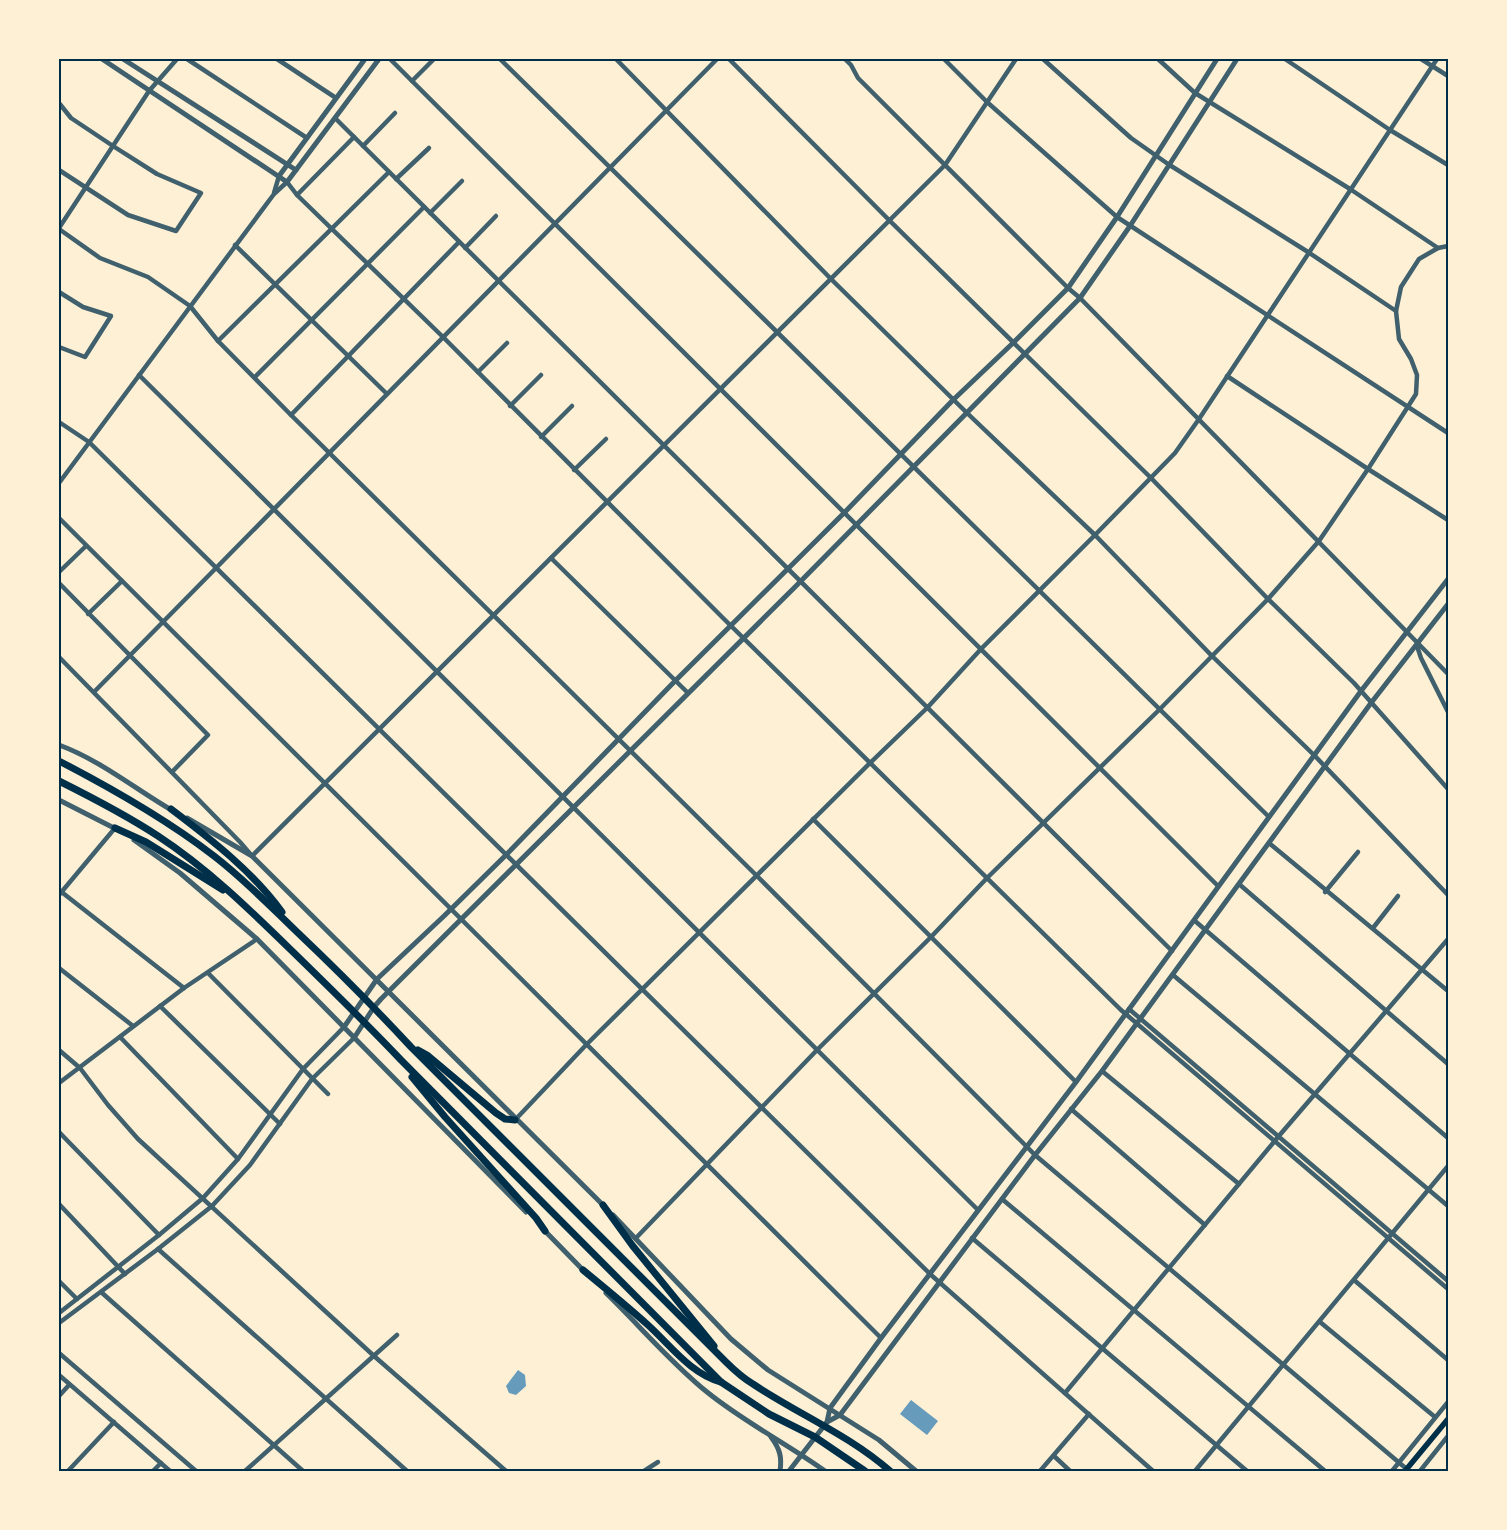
<svg xmlns="http://www.w3.org/2000/svg" width="1507" height="1530" font-family="'DM Sans',sans-serif">
<rect width="100%" height="100%" fill="#fdf0d5"/>
<g fill="#669bbc">
<polygon points="518,1370 525,1375 526,1386 516,1395 509,1393 506,1386"/>
<polygon points="911,1400 938,1421 927,1435 900,1414"/>
</g>
<g fill="none" stroke-linecap="round" stroke-linejoin="round">
<g stroke="#3f606c" stroke-width="4.5">
<polyline points="187,59 307,138"/>
<polyline points="277,59 336,98"/>
<polyline points="390,59 1218,886"/>
<polyline points="500,59 1269,817"/>
<polyline points="616,59 831,279 966,412 1095,535 1211,655 1315,756 1448,895"/>
<polyline points="729,59 889,220 1151,478 1268,599 1354,683 1448,789"/>
<polyline points="845,59 851,65 858,78 1068,288 1080,298 1448,674"/>
<polyline points="944,59 987,102 1117,217 1448,433"/>
<polyline points="1043,59 1131,138 1168,164 1308,252 1396,311"/>
<polyline points="1158,59 1195,93 1350,189 1438,248"/>
<polyline points="1285,59 1390,130 1448,165"/>
<polyline points="1421,59 1448,76"/>
<polyline points="412,81 434,59"/>
<polyline points="59,103 71,118 113,146 157,174 201,193 176,231 128,215 59,170"/>
<polyline points="335,118 1172,951"/>
<polyline points="363,146 395,113"/>
<polyline points="396,179 429,148"/>
<polyline points="274,193 279,176"/>
<polyline points="297,195 354,137"/>
<polyline points="430,213 462,181"/>
<polyline points="59,228 149,91 177,59"/>
<polyline points="59,229 100,258 148,277 190,306 218,341 291,415 757,876 1035,1155 1409,1471"/>
<polyline points="235,245 387,394"/>
<polyline points="465,248 496,216"/>
<polyline points="59,292 83,307 111,316 85,357 59,347"/>
<polyline points="218,341 389,172"/>
<polyline points="478,372 507,343"/>
<polyline points="139,375 978,1210"/>
<polyline points="1227,376 1368,469 1448,520"/>
<polyline points="255,377 424,207"/>
<polyline points="510,406 541,375"/>
<polyline points="291,415 459,242"/>
<polyline points="59,422 89,442 930,1274 1153,1471"/>
<polyline points="541,437 572,406"/>
<polyline points="574,470 606,439"/>
<polyline points="59,483 274,194 287,182 297,195 443,337 723,618 1121,1010 1448,1289"/>
<polyline points="59,518 881,1338"/>
<polyline points="551,558 688,693"/>
<polyline points="59,572 86,546"/>
<polyline points="59,583 208,735 172,772"/>
<polyline points="88,614 122,581"/>
<polyline points="1417,646 1421,658 1448,712"/>
<polyline points="59,657 240,842 252,856 945,165 1016,59"/>
<polyline points="94,692 717,59"/>
<polyline points="813,819 1076,1082"/>
<polyline points="1269,843 1448,991"/>
<polyline points="1239,884 1448,1064"/>
<polyline points="59,890 184,988"/>
<polyline points="1325,892 1358,852"/>
<polyline points="59,895 115,828"/>
<polyline points="1195,921 1448,1138"/>
<polyline points="1373,928 1398,896"/>
<polyline points="59,968 133,1026"/>
<polyline points="208,973 328,1094"/>
<polyline points="1173,975 1448,1206"/>
<polyline points="160,1006 280,1124"/>
<polyline points="1129,1009 1448,1281"/>
<polyline points="120,1037 238,1159"/>
<polyline points="59,1050 80,1068 108,1105 138,1139 374,1356 506,1471"/>
<polyline points="1102,1071 1239,1184"/>
<polyline points="59,1083 184,988 257,939"/>
<polyline points="1071,1109 1205,1225"/>
<polyline points="515,1120 586,1045 870,763 927,708 981,649 1095,535 1175,453 1199,419 1437,59"/>
<polyline points="59,1132 159,1235"/>
<polyline points="1002,1199 1325,1471"/>
<polyline points="59,1204 125,1274"/>
<polyline points="636,1238 817,1050 931,937 987,878 1160,709 1268,599 1319,541 1368,469 1416,394 1417,375 1411,359 1399,339 1396,311 1401,287 1419,259 1438,248 1448,246"/>
<polyline points="972,1238 1247,1471"/>
<polyline points="158,1249 407,1471"/>
<polyline points="1354,1280 1448,1360"/>
<polyline points="59,1281 77,1299"/>
<polyline points="101,1292 303,1471"/>
<polyline points="59,1313 159,1235 203,1198 238,1159 303,1069 344,1027"/>
<polyline points="1320,1322 1435,1417"/>
<polyline points="59,1323 158,1249 212,1206 250,1165 312,1079 354,1038"/>
<polyline points="59,1353 196,1471"/>
<polyline points="59,1375 170,1471"/>
<polyline points="1065,1393 1278,1137 1448,939"/>
<polyline points="59,1396 69,1385"/>
<polyline points="1054,1456 1070,1471"/>
<polyline points="68,1471 114,1422"/>
<polyline points="153,1471 161,1463"/>
<polyline points="245,1471 397,1335"/>
<polyline points="644,1471 658,1462"/>
<polyline points="1040,1471 1089,1414"/>
<polyline points="1195,1471 1448,1166"/>
<polyline points="1392,1471 1448,1402"/>
<polyline points="1420,1471 1448,1436"/>
</g>
<g stroke="#3f606c" stroke-width="5">
<polyline points="102,59 287,182 379,59"/>
<polyline points="123,59 296,170"/>
<polyline points="279,176 365,59"/>
<path d="M59 745C100 760 135 789 173 811"/>
<polyline points="59,800 116,829"/>
<polyline points="187,818 252,856 604,1206"/>
<polyline points="134,840 180,873 257,939 526,1212"/>
<polyline points="344,1027 377,979 444,916 506,855 675,681 844,513 953,400 1013,343 1068,288 1117,217 1217,59"/>
<polyline points="354,1038 374,1007 381,999 795,587 1080,298 1130,226 1237,59"/>
<polyline points="613,1215 731,1339 768,1370 879,1440 916,1471"/>
<polyline points="543,1229 584,1271"/>
<path d="M606 1293C640 1326 671 1363 707 1392 744 1422 786 1443 825 1471"/>
<polyline points="827,1422 830,1408 881,1338 1076,1082 1361,691 1448,579"/>
<path d="M771 1437C780 1449 782 1457 780 1471"/>
<polyline points="789,1471 827,1422 840,1415 1035,1155 1102,1071 1371,703 1448,604"/>
</g>
<polyline stroke="#003049" stroke-width="5.5" points="1405,1471 1448,1419"/>
<g stroke="#003049" stroke-width="7">
<path d="M59 761C113 789 166 819 214 856 244 879 269 905 296 931 335 968 374 1007 411 1047L726 1362C734 1370 743 1378 753 1384 798 1414 849 1435 890 1471"/>
<path d="M59 781C93 798 126 815 158 836 207 868 249 909 291 950 328 986 365 1022 401 1060L721 1382 769 1414 815 1437 865 1471"/>
<path d="M171 809C212 840 252 871 282 912"/>
<polyline points="115,828 146,842 223,890"/>
<polyline points="418,1050 427,1055 496,1113 505,1119 515,1120"/>
<polyline points="412,1077 445,1117 536,1218 545,1231"/>
<polyline points="603,1205 632,1245 714,1346"/>
<path d="M583 1270C605 1288 627 1306 648 1325 671 1346 691 1374 721 1382"/>
</g>
</g>
<rect width="1507" height="1530" fill="none" stroke="#fdf0d5" stroke-width="120"/>
<rect x="60" y="60" width="1387" height="1410" fill="none" stroke="#003049" stroke-width="2"/>
</svg>
